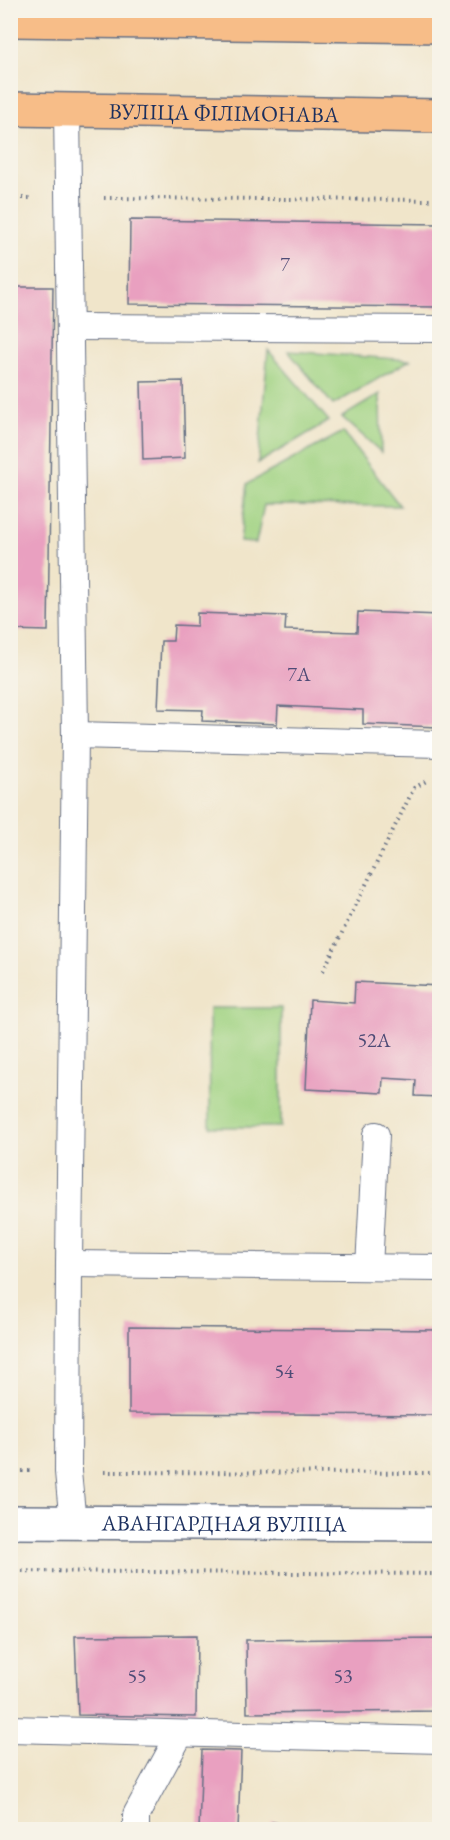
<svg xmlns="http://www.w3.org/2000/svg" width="450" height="1840" font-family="'EB Garamond',serif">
<rect width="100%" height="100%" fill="#f7f3e8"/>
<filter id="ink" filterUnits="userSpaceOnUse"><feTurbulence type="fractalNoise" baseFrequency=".0167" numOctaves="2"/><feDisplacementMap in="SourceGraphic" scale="12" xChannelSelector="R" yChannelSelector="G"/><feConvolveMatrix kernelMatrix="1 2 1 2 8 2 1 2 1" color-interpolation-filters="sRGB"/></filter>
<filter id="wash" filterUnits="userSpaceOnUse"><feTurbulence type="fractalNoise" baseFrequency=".008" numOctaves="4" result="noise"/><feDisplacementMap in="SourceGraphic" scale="24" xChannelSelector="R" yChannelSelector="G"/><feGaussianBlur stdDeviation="1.35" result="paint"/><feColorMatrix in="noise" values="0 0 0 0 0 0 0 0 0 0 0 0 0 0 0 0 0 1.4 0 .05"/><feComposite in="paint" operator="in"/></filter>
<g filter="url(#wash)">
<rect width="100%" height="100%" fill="#f0e5ca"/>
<g fill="#a1d383" stroke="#5e8170" stroke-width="1.5">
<polygon points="268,350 329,421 258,463"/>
<polygon points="288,351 410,360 333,405"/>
<polygon points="380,394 381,452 342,417"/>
<polygon points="343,432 400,506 264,505 256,543 240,542 247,484"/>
<polygon points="209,1008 281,1008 281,1127 210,1127"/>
</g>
<g id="blocks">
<g fill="#e9a0c0">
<polygon points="130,220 440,224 440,307 129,304"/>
<polygon points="10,287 53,287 48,631 10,630"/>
<polygon points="183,381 185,458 143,460 141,382"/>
<polygon points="358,612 440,615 438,727 363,724 363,710 278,706 277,724 202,721 203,710 158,709 161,641 173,641 174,625 197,626 197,613 286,616 285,630 357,632"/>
<polygon points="355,982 440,986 440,1097 415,1096 416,1080 399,1079 383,1078 382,1093 306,1089 310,1000 354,1003"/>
<polygon points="129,1327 440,1330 440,1415 129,1413"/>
<polygon points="197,1635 196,1717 78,1715 75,1636"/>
<polygon points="440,1638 440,1711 247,1713 246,1640"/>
<polygon points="202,1750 241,1751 238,1830 199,1830"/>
<polygon points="272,1822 323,1828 323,1830 271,1830"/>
</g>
</g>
</g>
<g filter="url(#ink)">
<use href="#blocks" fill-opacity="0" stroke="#666f84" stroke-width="1.5"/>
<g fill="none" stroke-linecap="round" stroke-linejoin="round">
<defs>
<g id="service">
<polyline points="67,109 75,735 69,1264 68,1472 73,1523"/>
<polyline points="70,327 440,329"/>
<polyline points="75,735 440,744"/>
<polyline points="69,1264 440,1268"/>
<polyline points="369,1267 376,1135"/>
<polyline points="10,1729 440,1740"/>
<polyline points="136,1830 136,1815 180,1734"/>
</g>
<g id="minor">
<path id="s1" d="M10 1522 440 1524"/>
</g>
<g id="primary">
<polyline points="10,20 440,26"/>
<path id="s2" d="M10 109 440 116"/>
</g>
</defs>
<use href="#service" stroke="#666f84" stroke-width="28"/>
<use href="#minor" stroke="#666f84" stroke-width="36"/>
<use href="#primary" stroke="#666f84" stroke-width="36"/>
<g stroke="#666f84" stroke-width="4" stroke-dasharray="1.5 4.5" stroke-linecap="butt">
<polyline points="10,198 34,198"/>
<polyline points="104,198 440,200"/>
<polyline points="323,971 414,788 428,780"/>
<polyline points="10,1471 34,1471"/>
<polyline points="104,1472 440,1473"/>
<polyline points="10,1571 440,1574"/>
</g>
<use href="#service" stroke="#fff" stroke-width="26"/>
<use href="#minor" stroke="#fff" stroke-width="33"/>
<use href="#primary" stroke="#f7bd88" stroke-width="33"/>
</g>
</g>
<g text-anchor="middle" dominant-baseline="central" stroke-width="5" stroke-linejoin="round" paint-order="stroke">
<g font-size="20" fill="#4e4b76">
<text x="285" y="264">7</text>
<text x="299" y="674">7А</text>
<text x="374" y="1040">52А</text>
<text x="284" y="1371">54</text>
<text x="137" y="1676">55</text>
<text x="343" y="1676">53</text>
</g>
<g font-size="22" fill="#1b2f5e" stroke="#f7f3e8">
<text stroke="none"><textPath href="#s2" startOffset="214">ВУЛІЦА ФІЛІМОНАВА</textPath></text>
<text stroke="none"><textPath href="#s1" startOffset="214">АВАНГАРДНАЯ ВУЛІЦА</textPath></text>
</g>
</g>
<rect width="450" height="1840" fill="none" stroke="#f7f3e8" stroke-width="36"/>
</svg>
